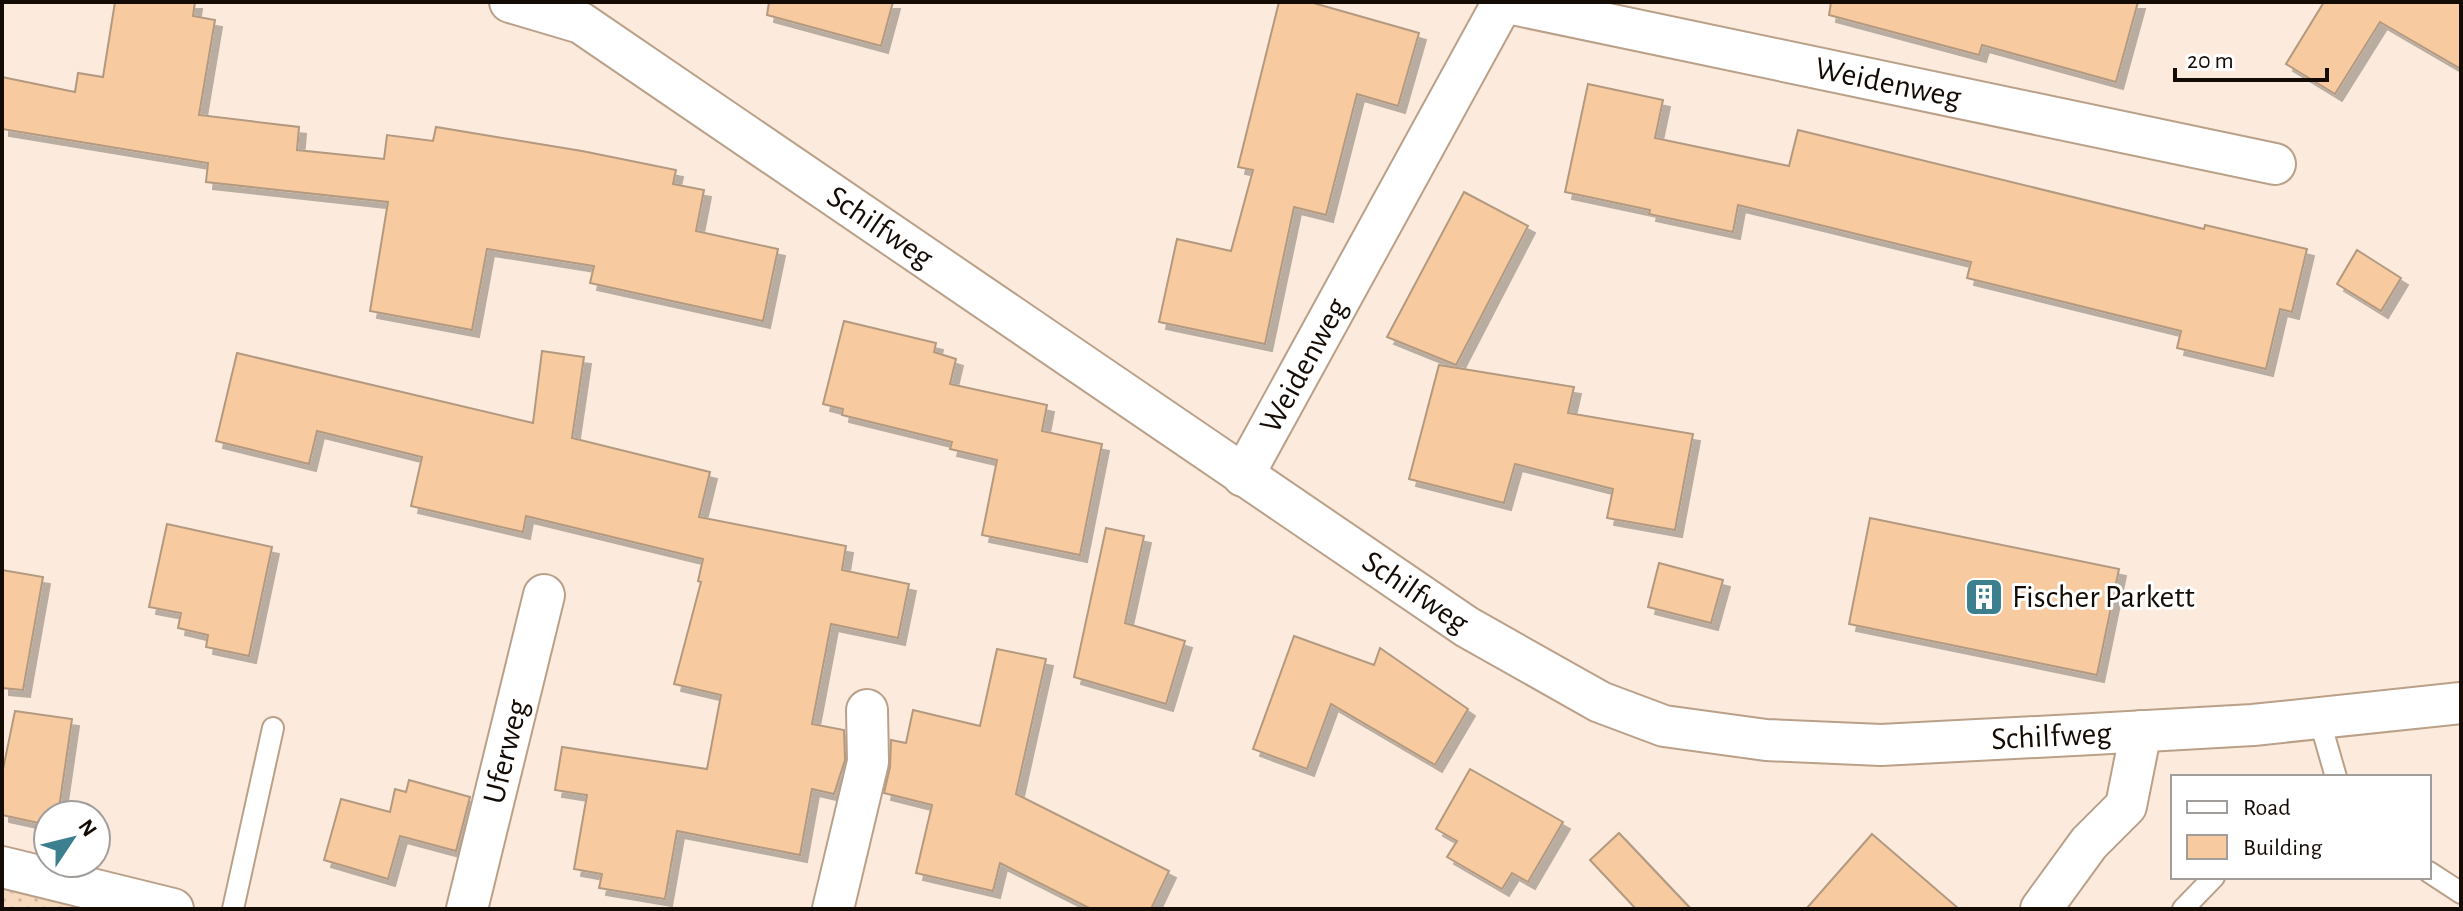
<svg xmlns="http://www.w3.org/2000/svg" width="2463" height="911" font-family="'Alegreya Sans',sans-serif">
<defs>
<pattern id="grass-dots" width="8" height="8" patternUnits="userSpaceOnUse" patternTransform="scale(2)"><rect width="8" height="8" fill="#f8dabe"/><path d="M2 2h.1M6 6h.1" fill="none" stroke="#d4baa2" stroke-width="1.8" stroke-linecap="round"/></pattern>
<filter id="shadow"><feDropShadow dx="7" dy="7" stdDeviation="0" flood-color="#0004"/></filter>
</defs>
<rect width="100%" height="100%" fill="#fcebdc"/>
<polygon fill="url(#grass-dots)" points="2,890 84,909 2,909"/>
<g fill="#f7caa0" stroke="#b39980" stroke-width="2" filter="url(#shadow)">
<polygon points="115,2 195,2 193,16 215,20 199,115 299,127 297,150 384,159 387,135 433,141 436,127 582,151 676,170 673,184 704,190 696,231 778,249 763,321 590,283 594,266 487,249 472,330 370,311 388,202 206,182 208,163 2,129 2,77 75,92 78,73 103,77"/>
<polygon points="769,2 893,2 881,46 767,15"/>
<polygon points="1279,2 1310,2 1419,33 1398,106 1357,94 1326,215 1294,207 1265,344 1159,322 1177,239 1231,251 1253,170 1238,167"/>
<polygon points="1831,2 2138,2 2116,82 1982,45 1979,55 1829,15"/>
<polygon points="2324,2 2461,2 2461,69 2380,22 2335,94 2286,64"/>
<polygon points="1588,84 1663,100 1655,138 1789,166 1798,130 2204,229 2205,225 2307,249 2292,312 2280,309 2266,369 2177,348 2181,331 1967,278 1971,262 1738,205 1733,232 1649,214 1650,210 1565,192"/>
<polygon points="1464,192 1528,226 1456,365 1387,337"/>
<polygon points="2357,250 2401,278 2381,311 2337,284"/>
<polygon points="844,321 936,343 934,352 956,359 950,384 1047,405 1042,431 1102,444 1080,555 982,535 997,460 950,449 952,442 842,415 843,409 823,404"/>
<polygon points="542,351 584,357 572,438 710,472 699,517 846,546 842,570 909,584 898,638 831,624 812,724 844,730 845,760 834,794 812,789 800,855 677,831 665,899 599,888 602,874 574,869 587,795 555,790 562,747 707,769 721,695 674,684 701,582 698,581 703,559 526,516 523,532 411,506 422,457 317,431 309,464 216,441 237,353 533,423"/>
<polygon points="1439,365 1574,387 1568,413 1693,434 1675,530 1607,518 1613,489 1515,464 1504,503 1409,479"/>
<polygon points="1870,518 2119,569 2097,675 1849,624"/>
<polygon points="167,524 272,547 249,656 206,647 208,635 178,628 181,613 149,607"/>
<polygon points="1106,528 1144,536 1125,623 1185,641 1166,704 1074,677"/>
<polygon points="1659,563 1723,580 1711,623 1648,607"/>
<polygon points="2,570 43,577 23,690 2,688"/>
<polygon points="1294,636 1374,665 1380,648 1468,709 1435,765 1331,704 1307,769 1253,749"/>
<polygon points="997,649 1046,659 1016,794 1169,871 1151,909 1091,909 1000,863 993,891 916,873 932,805 884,793 890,767 891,740 906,743 913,710 980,726"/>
<polygon points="15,711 72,719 58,815 48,815 48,825 2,815 2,774"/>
<polygon points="1470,769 1563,822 1528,882 1512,873 1502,889 1447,857 1457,841 1436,829"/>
<polygon points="409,780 470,797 456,851 400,836 388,879 324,860 341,799 390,812 395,789 406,792"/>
<polygon points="1619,833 1691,909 1636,909 1590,860"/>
<polygon points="1872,834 1959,909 1806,909"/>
</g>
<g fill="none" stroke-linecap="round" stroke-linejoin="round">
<defs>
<g id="lane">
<polyline points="2319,718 2336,777"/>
<polyline points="2429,872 2461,893"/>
<polyline points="233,909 273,728"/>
<polyline points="2183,909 2214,877"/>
</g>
<g id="street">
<path id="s1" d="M510 2 581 23 1467 627 1600 702 1664 726 1766 740 1881 745 2093 734 2253 725 2461 703"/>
<path id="s2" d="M1243 476 1503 2 2275 164"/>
<polyline points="2,867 173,909"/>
<path id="s3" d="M467 909 544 595"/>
<polyline points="833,909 868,762 867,710"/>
<polyline points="2041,909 2089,843 2126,806 2141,731"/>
</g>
</defs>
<use href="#lane" stroke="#baa088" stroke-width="24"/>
<use href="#street" stroke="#baa088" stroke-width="44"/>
<use href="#lane" stroke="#fff" stroke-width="20"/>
<use href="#street" stroke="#fff" stroke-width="40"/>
</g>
<defs>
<symbol id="building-square" viewBox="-11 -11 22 22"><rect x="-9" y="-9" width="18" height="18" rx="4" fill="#3c7f8f" stroke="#fff"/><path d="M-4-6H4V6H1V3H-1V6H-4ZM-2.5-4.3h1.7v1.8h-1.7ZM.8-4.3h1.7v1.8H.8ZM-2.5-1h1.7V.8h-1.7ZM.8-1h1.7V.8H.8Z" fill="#fff"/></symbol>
</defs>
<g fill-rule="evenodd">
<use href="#building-square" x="1962" y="575" width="44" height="44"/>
</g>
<g text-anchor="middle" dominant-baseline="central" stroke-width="6" stroke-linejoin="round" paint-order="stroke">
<g font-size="32" fill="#140b04" stroke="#fff">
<text stroke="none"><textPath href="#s2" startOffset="934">Weidenweg</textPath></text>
<text stroke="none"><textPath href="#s1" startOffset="436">Schilfweg</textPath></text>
<text stroke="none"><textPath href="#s2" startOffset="126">Weidenweg</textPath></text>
<text stroke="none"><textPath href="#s1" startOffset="1084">Schilfweg</textPath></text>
<text stroke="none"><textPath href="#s1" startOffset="1756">Schilfweg</textPath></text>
<text stroke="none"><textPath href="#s3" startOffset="162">Uferweg</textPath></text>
</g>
<g font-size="32" fill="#140b04" stroke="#fff" text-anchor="start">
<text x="2012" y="597">Fischer Parkett</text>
</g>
</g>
<rect width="2463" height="911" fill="none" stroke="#140b04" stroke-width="8"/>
<rect x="2171" y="775" width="260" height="104" fill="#ffffff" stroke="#a19d9b" stroke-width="2"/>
<rect x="2187" y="801" width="40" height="12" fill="#ffffff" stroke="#a19d9b" stroke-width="2"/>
<text x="2243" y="815" font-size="24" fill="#140b04">Road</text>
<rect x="2187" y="835" width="40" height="24" fill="#f7caa0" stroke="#a19d9b" stroke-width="2"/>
<text x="2243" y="855" font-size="24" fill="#140b04">Building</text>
<g transform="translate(72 839) rotate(55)"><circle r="38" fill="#ffffff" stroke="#a19d9b" stroke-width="2"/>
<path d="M0-6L14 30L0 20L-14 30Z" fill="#3c7f8f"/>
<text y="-12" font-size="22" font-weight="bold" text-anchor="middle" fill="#140b04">N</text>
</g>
<path d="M2175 68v12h152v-12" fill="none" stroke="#140b04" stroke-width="4"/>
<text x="2187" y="68" font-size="24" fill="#140b04" stroke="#ffffff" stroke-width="6" paint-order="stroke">20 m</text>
</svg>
